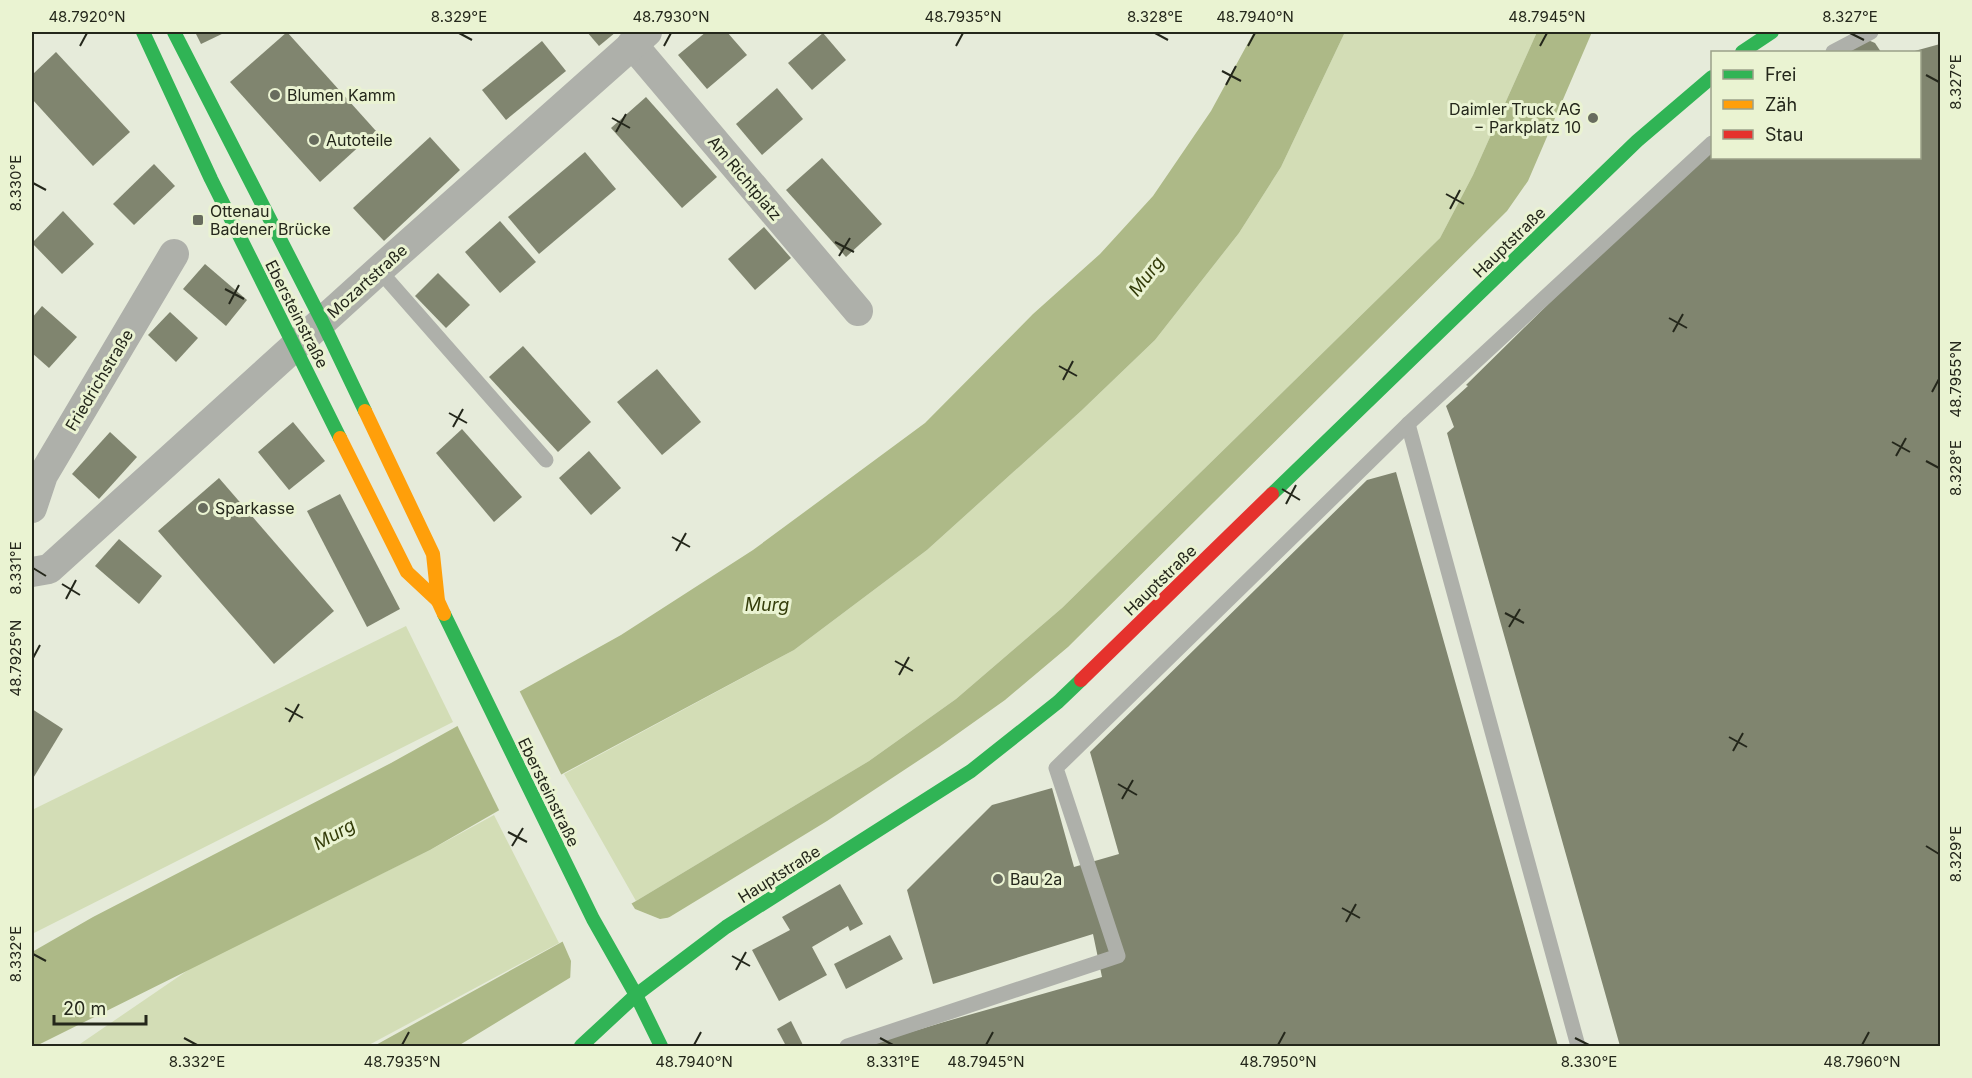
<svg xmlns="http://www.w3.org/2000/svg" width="1972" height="1078" font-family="Inter,sans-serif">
<rect width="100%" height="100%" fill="#e6ebda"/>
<g fill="#d3ddb6">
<polygon points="1345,32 1537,32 1473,175 1440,238 1062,608 956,699 869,761 636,901 564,774 794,650 927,550 1081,411 1155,340 1239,233 1281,167"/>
<polygon points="406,626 453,722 32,934 32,810"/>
<polygon points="494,815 559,943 367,1046 77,1046 197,964 430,850"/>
</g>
<g fill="#adb987">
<polygon points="1254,32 1345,32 1281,167 1239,233 1155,340 1081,411 927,550 794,650 564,773 430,850 36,1046 32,1046 32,952 93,917 391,763 621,635 753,550 925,423 1033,314 1100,254 1153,196 1211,111"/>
<polygon points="1537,32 1592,32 1528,181 1507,211 1068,647 1005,700 939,747 827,821 458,1046 374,1046 636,901 869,761 956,699 1062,608 1440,238 1473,175"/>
</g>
<g fill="#e6ebda">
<polygon points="518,688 563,778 501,814 456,723"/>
<polygon points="630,901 635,909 660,919 678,916 570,982 571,961 561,938"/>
</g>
<g fill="#80856f">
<polygon points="195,32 226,32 201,44"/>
<polygon points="287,32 376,131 320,182 230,82"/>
<polygon points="587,32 616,32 599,46"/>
<polygon points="706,32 727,32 747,55 707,89 678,55"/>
<polygon points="823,33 846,60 812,90 788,63"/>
<polygon points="1868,40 1875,43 1881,52 1835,52"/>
<polygon points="542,41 566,71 506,120 482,90"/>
<polygon points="1940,44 1940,1046 1620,1046 1447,433 1454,427 1446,406 1468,386 1466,385 1712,143 1712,158 1920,158 1920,52 1911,52"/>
<polygon points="56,52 130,132 93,166 32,99 32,75"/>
<polygon points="777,88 803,119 762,155 736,124"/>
<polygon points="646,97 717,177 682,208 611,128"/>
<polygon points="430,137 460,170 384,241 353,208"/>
<polygon points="585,152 616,189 539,254 508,217"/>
<polygon points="822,158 882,224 846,257 786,190"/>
<polygon points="154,164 175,186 134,225 113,204"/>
<polygon points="63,211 94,244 62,274 32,243"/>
<polygon points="500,221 536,262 500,293 465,252"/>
<polygon points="764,227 791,258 755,290 728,259"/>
<polygon points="205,264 247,300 226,326 183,289"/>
<polygon points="438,273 470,305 446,328 415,296"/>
<polygon points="42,306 77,337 49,368 32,353 32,318"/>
<polygon points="170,312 198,338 176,362 148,335"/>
<polygon points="523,346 591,422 558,452 489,377"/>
<polygon points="657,369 701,422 662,455 617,402"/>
<polygon points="293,422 325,461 289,490 258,452"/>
<polygon points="462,429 522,497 494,522 436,453"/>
<polygon points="110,432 137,457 99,499 72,474"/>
<polygon points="589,451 621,488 591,515 559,478"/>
<polygon points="1396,472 1558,1046 864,1046 944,1022 1102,977 1093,934 933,984 907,890 992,805 1052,788 1074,867 1119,854 1090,752 1367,480"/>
<polygon points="219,478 334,611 274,664 158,531"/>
<polygon points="340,494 400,609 367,627 307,511"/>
<polygon points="119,539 162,576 139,604 95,566"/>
<polygon points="32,709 63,729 32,780"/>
<polygon points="840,884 863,924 850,931 848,926 812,947 827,975 779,1001 752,950 790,930 782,917"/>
<polygon points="890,935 903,959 846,989 834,964"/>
<polygon points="791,1021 802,1043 803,1046 786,1046 777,1029"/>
</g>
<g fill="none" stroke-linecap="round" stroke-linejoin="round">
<g stroke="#aeb0aa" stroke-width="15">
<polyline points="1833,52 1871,32"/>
<polyline points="379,270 546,460"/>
<polyline points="1408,424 1578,1046"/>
<polyline points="847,1046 1118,956 1056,768 1408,424 1712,143"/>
</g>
<g stroke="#aeb0aa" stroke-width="30">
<polyline points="632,44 858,311"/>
<polyline points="32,508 43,475 174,254"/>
<polyline points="32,572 49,569 379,270 647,32"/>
</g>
<g stroke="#30b455" stroke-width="14">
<polyline points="143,32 211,179 340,438"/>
<polyline points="174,32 322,321 365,411"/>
<polyline points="1742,52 1772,32"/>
<polyline points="1272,494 1637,141 1712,77"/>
<polyline points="444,614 593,919 636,995 661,1046"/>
<polyline points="581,1046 636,995 726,927 971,771 1058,702 1081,680"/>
</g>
<g stroke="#ff9f0a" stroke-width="14">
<polyline points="365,411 433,554 438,601 444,614"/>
<polyline points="340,438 407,572 438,601"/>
</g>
<polyline stroke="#e5322d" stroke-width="14" points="1081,680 1272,494"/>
</g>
<path fill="none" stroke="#24271b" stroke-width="2" d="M459 33 472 40M1155 33 1168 40M1850 33 1864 40M80 46 87 33M664 46 671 33M956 46 963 33M1248 46 1255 33M1540 46 1547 33M1222 71 1241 81M1926 75 1939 82M1226 85 1236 66M612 118 630 128M616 132 626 114M33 183 46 190M1446 194 1464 204M1450 209 1460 190M835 242 854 252M839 256 850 238M225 289 244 299M229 304 239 285M1669 318 1687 328M1673 332 1683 314M1059 366 1077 376M1063 380 1073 361M1932 392 1939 379M449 413 467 423M453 427 463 409M1892 442 1910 452M1896 456 1906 438M1926 461 1939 468M1282 489 1300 500M1286 504 1296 485M672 537 690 547M676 551 686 533M33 568 46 576M62 584 80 595M66 599 76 580M1505 613 1524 623M1509 627 1520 609M33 658 40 645M895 661 913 671M899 675 909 657M285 708 303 718M289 722 299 704M1729 737 1747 747M1733 751 1743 733M1118 784 1137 795M1122 799 1133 780M508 832 527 842M512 846 523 828M1926 846 1939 854M1342 908 1360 918M1346 922 1356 904M33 954 46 961M732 956 750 966M736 970 746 952M184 1038 197 1045M880 1038 893 1045M1575 1038 1589 1045M402 1045 409 1032M694 1045 701 1032M986 1045 993 1032M1278 1045 1285 1032M1862 1045 1869 1032"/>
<g fill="#686c5e" stroke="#eaf3d2" stroke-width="2">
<circle cx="275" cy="95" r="6"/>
<circle cx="1593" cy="118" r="6"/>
<circle cx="314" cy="140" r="6"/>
<rect x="192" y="214" width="12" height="12" rx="3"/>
<circle cx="203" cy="508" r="6"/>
<circle cx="998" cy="879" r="6"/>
</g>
<g text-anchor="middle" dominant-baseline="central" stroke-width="6" stroke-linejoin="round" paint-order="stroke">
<g font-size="16" fill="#24271b" stroke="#eaf3d2" text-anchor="start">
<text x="287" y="95">Blumen Kamm</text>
<text x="1581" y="109" text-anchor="end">Daimler Truck AG<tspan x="1581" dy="18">− Parkplatz 10</tspan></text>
<text x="326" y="140">Autoteile</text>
<text x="210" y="211">Ottenau<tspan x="210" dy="18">Badener Brücke</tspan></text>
<text x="215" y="508">Sparkasse</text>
<text x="1010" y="879">Bau 2a</text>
</g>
<g font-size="16" fill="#24271b" stroke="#eaf3d2">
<text transform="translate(745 178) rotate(50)">Am Richtplatz</text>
<text transform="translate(1509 242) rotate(-44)">Hauptstraße</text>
<text transform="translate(367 281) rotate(-42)">Mozartstraße</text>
<text transform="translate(297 314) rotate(63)">Ebersteinstraße</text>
<text transform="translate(99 380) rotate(-59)">Friedrichstraße</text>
<text transform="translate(1160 580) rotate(-44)">Hauptstraße</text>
<text transform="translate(549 792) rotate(64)">Ebersteinstraße</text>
<text transform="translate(779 874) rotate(-32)">Hauptstraße</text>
</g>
<g font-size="18" font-style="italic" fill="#333c09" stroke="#eaf3d2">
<text transform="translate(1146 276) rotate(-52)">Murg</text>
<text x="767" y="604">Murg</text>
<text transform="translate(334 834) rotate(-29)">Murg</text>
</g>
</g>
<rect width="1972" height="1078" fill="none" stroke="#eaf3d2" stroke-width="66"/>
<rect x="1711" y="51" width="210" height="108" fill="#eaf3d2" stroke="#9ba189" stroke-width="1.5"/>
<rect x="1723" y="70" width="30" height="9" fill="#30b455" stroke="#9ba189" stroke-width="1.5"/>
<text x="1765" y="81" font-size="18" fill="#24271b">Frei</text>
<rect x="1723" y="100" width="30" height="9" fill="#ff9f0a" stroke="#9ba189" stroke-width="1.5"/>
<text x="1765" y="111" font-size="18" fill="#24271b">Zäh</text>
<rect x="1723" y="130" width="30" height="9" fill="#e5322d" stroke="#9ba189" stroke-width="1.5"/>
<text x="1765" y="141" font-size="18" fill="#24271b">Stau</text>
<path d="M54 1015v9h92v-9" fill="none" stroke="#24271b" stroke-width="3"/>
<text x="63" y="1015" font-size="18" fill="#24271b" stroke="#eaf3d2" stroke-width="4.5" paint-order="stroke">20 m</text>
<rect x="33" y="33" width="1906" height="1012" fill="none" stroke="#24271b" stroke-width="2"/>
<g font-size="15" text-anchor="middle" fill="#24271b">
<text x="87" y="22">48.7920°N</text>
<text x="459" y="22">8.329°E</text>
<text x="671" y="22">48.7930°N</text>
<text x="963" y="22">48.7935°N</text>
<text x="1155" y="22">8.328°E</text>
<text x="1255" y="22">48.7940°N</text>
<text x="1547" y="22">48.7945°N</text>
<text x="1850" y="22">8.327°E</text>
<text transform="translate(1956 82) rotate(-90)" y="5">8.327°E</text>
<text transform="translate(16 183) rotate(-90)" y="5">8.330°E</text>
<text transform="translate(1956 379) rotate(-90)" y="5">48.7955°N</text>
<text transform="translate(1956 468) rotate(-90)" y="5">8.328°E</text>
<text transform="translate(16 568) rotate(-90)" y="5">8.331°E</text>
<text transform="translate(16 658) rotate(-90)" y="5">48.7925°N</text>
<text transform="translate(1956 854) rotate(-90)" y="5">8.329°E</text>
<text transform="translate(16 954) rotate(-90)" y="5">8.332°E</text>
<text x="197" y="1067">8.332°E</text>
<text x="402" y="1067">48.7935°N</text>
<text x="694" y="1067">48.7940°N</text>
<text x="893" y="1067">8.331°E</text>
<text x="986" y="1067">48.7945°N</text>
<text x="1278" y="1067">48.7950°N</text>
<text x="1589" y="1067">8.330°E</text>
<text x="1862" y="1067">48.7960°N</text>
</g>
</svg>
